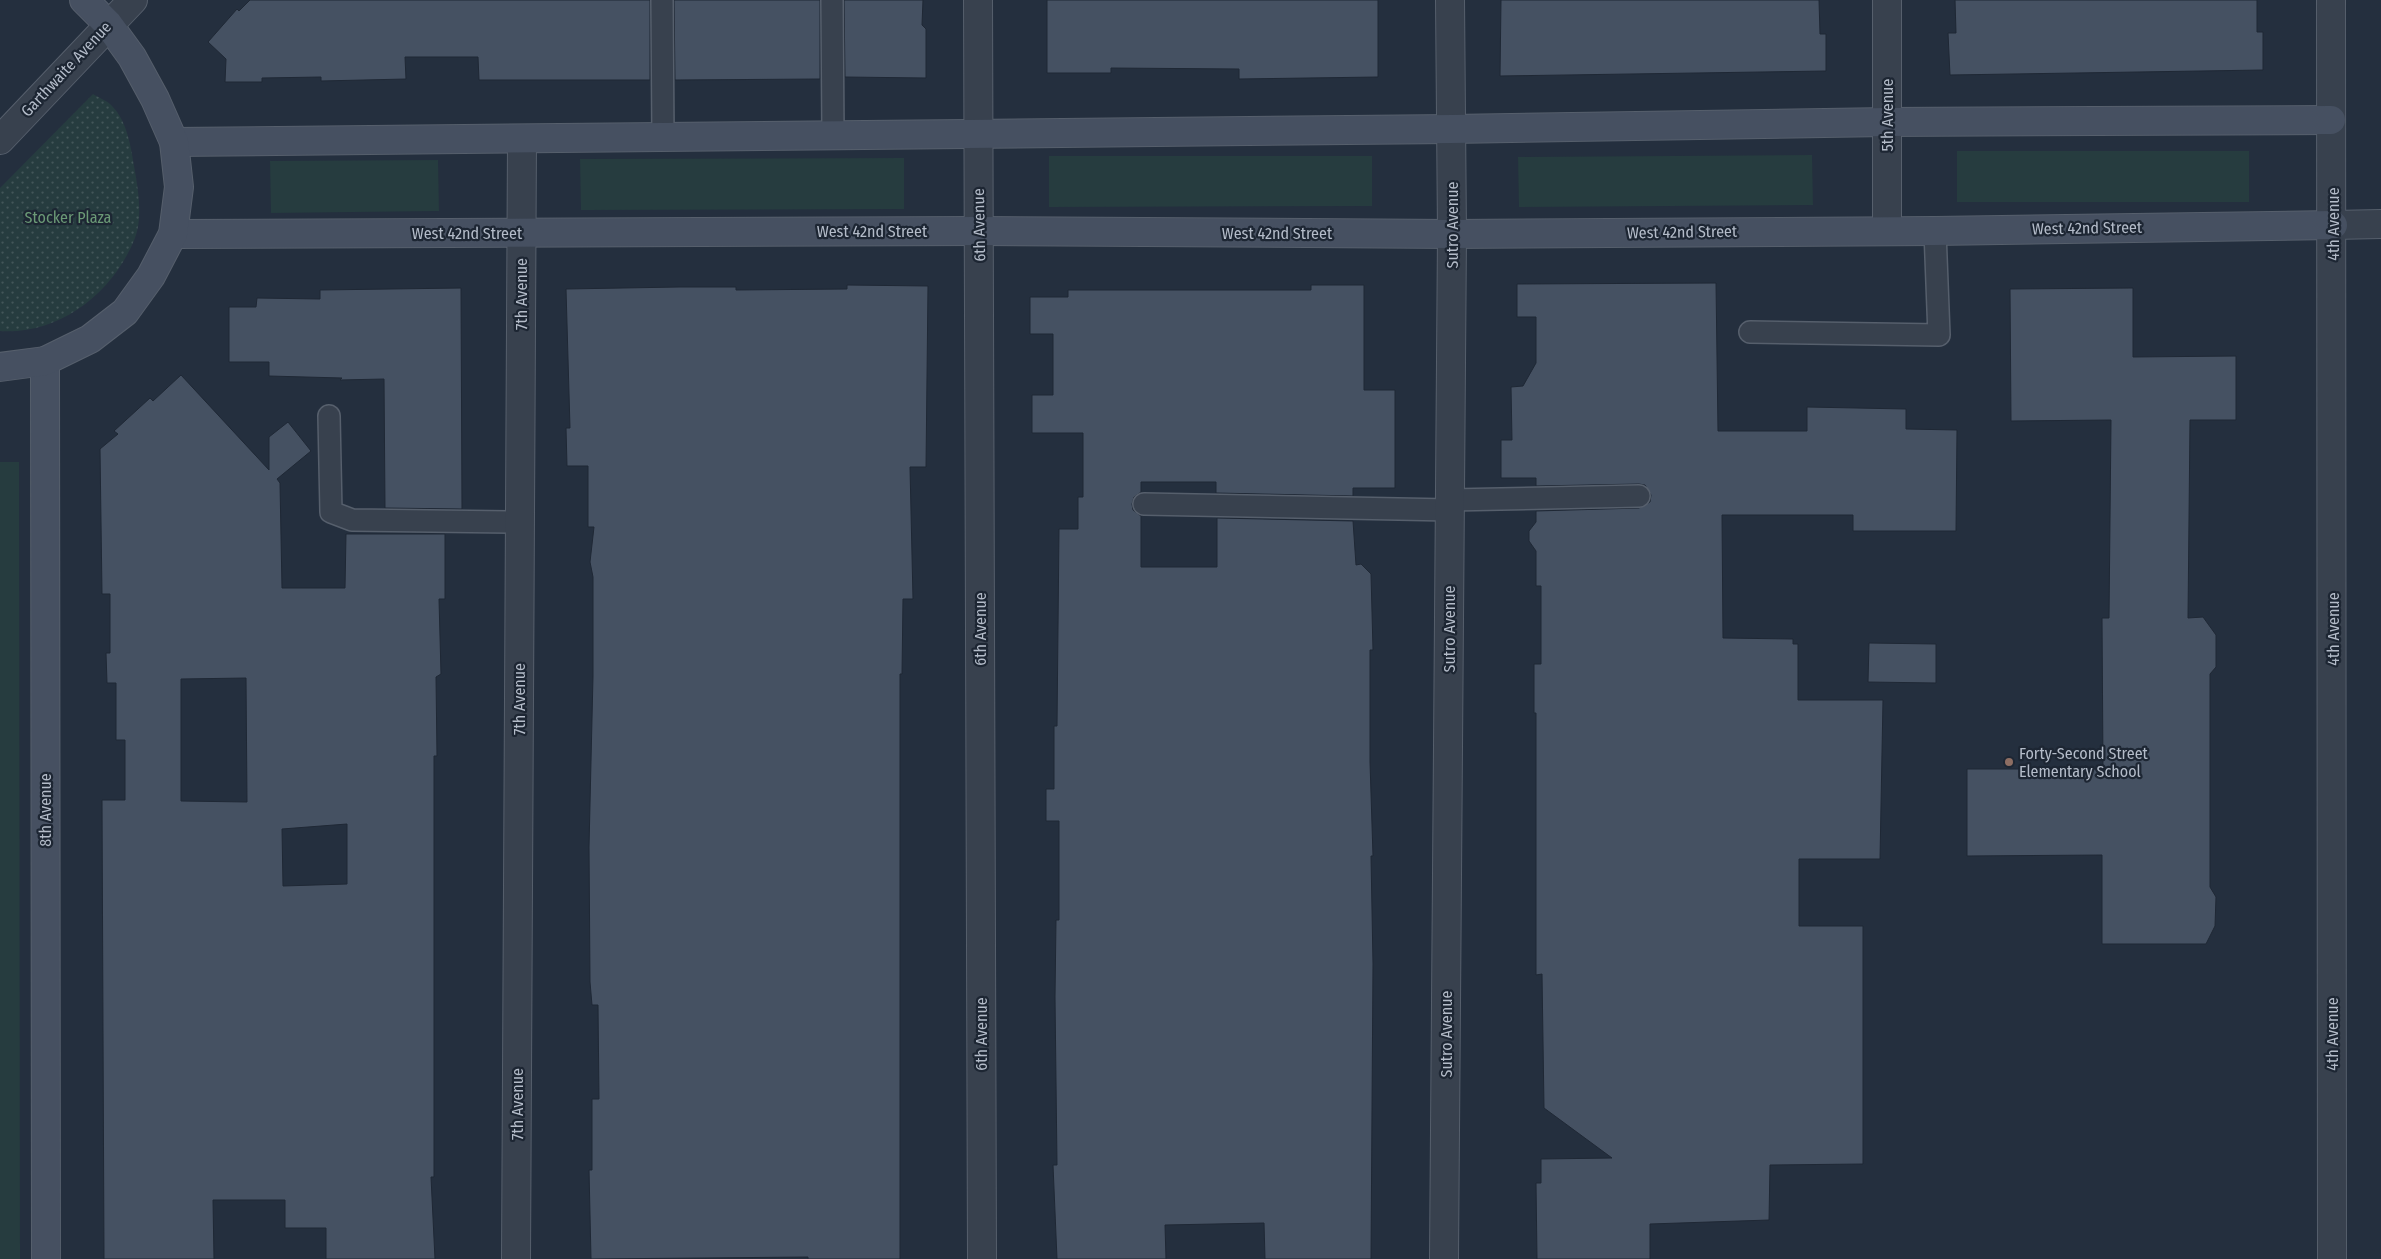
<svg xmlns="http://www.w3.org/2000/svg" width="2381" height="1259" font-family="'Fira Sans Condensed',sans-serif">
<defs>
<pattern id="park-dots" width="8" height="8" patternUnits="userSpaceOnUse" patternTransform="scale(1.25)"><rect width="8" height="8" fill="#263c3f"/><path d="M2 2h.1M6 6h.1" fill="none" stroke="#435659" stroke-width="1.8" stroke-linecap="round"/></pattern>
</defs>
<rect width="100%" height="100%" fill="#242f3e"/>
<g fill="#263c3f">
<rect x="1957" y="151" width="292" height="51"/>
<polygon points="1812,155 1813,205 1519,207 1518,157"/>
<polygon points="1049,156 1372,156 1372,206 1049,207"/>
<polygon points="904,158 904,209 581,210 580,159"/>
<polygon points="438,160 439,211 271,213 270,161"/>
<polygon points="0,462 19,462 20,1259 0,1259"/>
</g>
<path fill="url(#park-dots)" d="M93 94C99 98 108 101 112 106 127 121 131 147 134 166 138 188 143 217 135 238 113 293 60 335 0 331V188Z"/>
<g fill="#455162" stroke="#1f2835" fill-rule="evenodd">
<polygon points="250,0 650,0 650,80 479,80 478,57 405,57 406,79 321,81 321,77 262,78 262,82 225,82 226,59 208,42 237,9 239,11"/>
<polygon points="674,0 820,0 820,79 675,80"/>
<polygon points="844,0 923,0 922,25 926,29 926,78 845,77"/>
<polygon points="1047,0 1378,0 1378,77 1239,79 1239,69 1111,68 1111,73 1047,73"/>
<polygon points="1501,0 1819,0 1820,34 1826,34 1826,71 1500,76"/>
<polygon points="1955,0 2257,0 2257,32 2263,32 2263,70 1950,75 1948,33 1956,33"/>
<polygon points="1716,283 1718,431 1807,431 1807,407 1906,409 1906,429 1957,430 1956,531 1853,531 1853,515 1722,515 1723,638 1793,639 1793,644 1798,644 1798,700 1883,700 1880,859 1799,859 1799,926 1863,926 1863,1164 1770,1165 1769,1220 1650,1224 1650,1259 1537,1259 1536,1183 1541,1183 1541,1159 1612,1158 1544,1108 1542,974 1536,975 1536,713 1534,713 1534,664 1541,664 1541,586 1536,586 1536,551 1529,541 1529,531 1536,522 1536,511 1639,508 1650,502 1651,495 1645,485 1639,484 1536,486 1536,478 1501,478 1501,440 1512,440 1511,387 1523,386 1536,363 1536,317 1517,317 1517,284"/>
<polygon points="847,285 928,286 926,467 910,467 913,599 903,599 902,674 900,674 900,1259 808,1259 808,1257 591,1259 589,1170 592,1170 592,1099 599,1099 598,1005 592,1005 590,982 589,847 593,676 593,577 590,562 594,527 588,527 588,466 567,466 566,428 570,428 566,289 679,287 736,287 736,290 847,289"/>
<polygon points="1311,285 1364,285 1364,390 1395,390 1395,488 1353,488 1353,496 1216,493 1216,482 1141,482 1141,492 1134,497 1132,504 1133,510 1141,516 1141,567 1217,567 1217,518 1353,521 1356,565 1361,564 1371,574 1373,650 1370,650 1370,762 1373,856 1371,856 1373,964 1371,1259 1265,1259 1264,1223 1165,1225 1166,1259 1057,1259 1053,1165 1057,1165 1055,997 1056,920 1059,920 1059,821 1046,821 1046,789 1054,789 1054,726 1057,726 1059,529 1078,529 1078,497 1083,497 1083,433 1032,433 1032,395 1053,395 1053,334 1030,334 1030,297 1068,297 1068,290 1311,290"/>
<polygon points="461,288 462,509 385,508 384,379 340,380 342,378 269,376 269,362 229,362 229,307 256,307 257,298 320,299 320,290"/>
<polygon points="2133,288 2133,357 2236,356 2236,420 2190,420 2188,618 2203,617 2216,635 2216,667 2210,674 2210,887 2216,897 2215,926 2206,944 2102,944 2102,855 1967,856 1967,769 2103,769 2102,618 2109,618 2111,420 2011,421 2010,289"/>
<path d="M181 375 269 470V437L288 422 311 451 277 479 280 483 282 588H345L346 534H445V599H439L441 674 436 677 437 756H434V1177H431L435 1259H326V1228H285V1200H213L214 1259H104L102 800H125V740H116V683H107L106 653H110V594H102L100 449 118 434 114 431 150 398 153 401ZM246 678 247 802 181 801V679ZM347 824V884L283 886 282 829Z"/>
<polygon points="1869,643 1936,644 1936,683 1868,682"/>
</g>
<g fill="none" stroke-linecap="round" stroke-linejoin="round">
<defs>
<g id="lane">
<polyline points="662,0 663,138"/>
<polyline points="832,0 833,135"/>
<polyline points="1750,332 1939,335 1935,231"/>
<polyline points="329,416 331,512 352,520 520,522"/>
<polyline points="1450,500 1639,496"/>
<polyline points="1144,504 1450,510"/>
</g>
<g id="street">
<polyline points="978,0 982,1259"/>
<polyline points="1887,0 1887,230"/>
<polyline points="2331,0 2332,1259"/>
<polyline points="0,140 133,0"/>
<polyline points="2333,225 2381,224"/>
<polyline points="516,1259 522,140"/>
<polyline points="1444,1259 1452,234 1450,0"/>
</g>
<g id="secondary">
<polyline points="174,142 1452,129 1887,122 2331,120"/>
<polyline points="173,234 979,231 1452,234 1935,231 2333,225"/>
<polyline points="45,361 46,1259"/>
<polyline points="0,367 45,361 90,339 125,312 151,276 173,234 179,187 174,142 155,99 132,57 108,24 84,0"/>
</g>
</defs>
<use href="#lane" stroke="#565f6c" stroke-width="24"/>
<use href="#street" stroke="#565f6c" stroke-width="30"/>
<use href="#secondary" stroke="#565f6c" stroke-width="30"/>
<use href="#lane" stroke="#38414e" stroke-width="21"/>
<use href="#street" stroke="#38414e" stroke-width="28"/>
<use href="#secondary" stroke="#465061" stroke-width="28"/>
</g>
<circle fill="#8d6e63" stroke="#1d2633" stroke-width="2" cx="2009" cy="762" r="5"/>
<g text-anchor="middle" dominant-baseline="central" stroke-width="4.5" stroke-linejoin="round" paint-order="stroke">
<g font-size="16" fill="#b4bcc9" stroke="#1d2633">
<text transform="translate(66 69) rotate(-47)">Garthwaite Avenue</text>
<text transform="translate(1887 115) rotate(-90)">5th Avenue</text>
<text transform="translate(2333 224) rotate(-90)">4th Avenue</text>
<text transform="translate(979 225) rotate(-91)">6th Avenue</text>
<text transform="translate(1452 225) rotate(-90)">Sutro Avenue</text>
<text transform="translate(2087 228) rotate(-1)">West 42nd Street</text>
<text x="872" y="231">West 42nd Street</text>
<text transform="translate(1682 232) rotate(-1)">West 42nd Street</text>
<text x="467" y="233">West 42nd Street</text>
<text x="1277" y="233">West 42nd Street</text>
<text transform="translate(521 294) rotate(-90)">7th Avenue</text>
<text transform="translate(980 629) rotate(-90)">6th Avenue</text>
<text transform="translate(1449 629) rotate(-90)">Sutro Avenue</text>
<text transform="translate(2333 629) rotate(-90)">4th Avenue</text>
<text transform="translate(519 699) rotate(-90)">7th Avenue</text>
<text transform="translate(45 810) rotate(-90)">8th Avenue</text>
<text transform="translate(981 1034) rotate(-90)">6th Avenue</text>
<text transform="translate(1446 1034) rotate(-90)">Sutro Avenue</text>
<text transform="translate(2332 1034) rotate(-90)">4th Avenue</text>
<text transform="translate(517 1104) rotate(-90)">7th Avenue</text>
</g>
<g font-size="16" fill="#6b9a76" stroke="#1d2633">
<text x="68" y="217">Stocker Plaza</text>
</g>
<g font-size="16" fill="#b4bcc9" stroke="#1d2633" text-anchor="start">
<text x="2019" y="753">Forty-Second Street<tspan x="2019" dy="18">Elementary School</tspan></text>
</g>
</g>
</svg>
